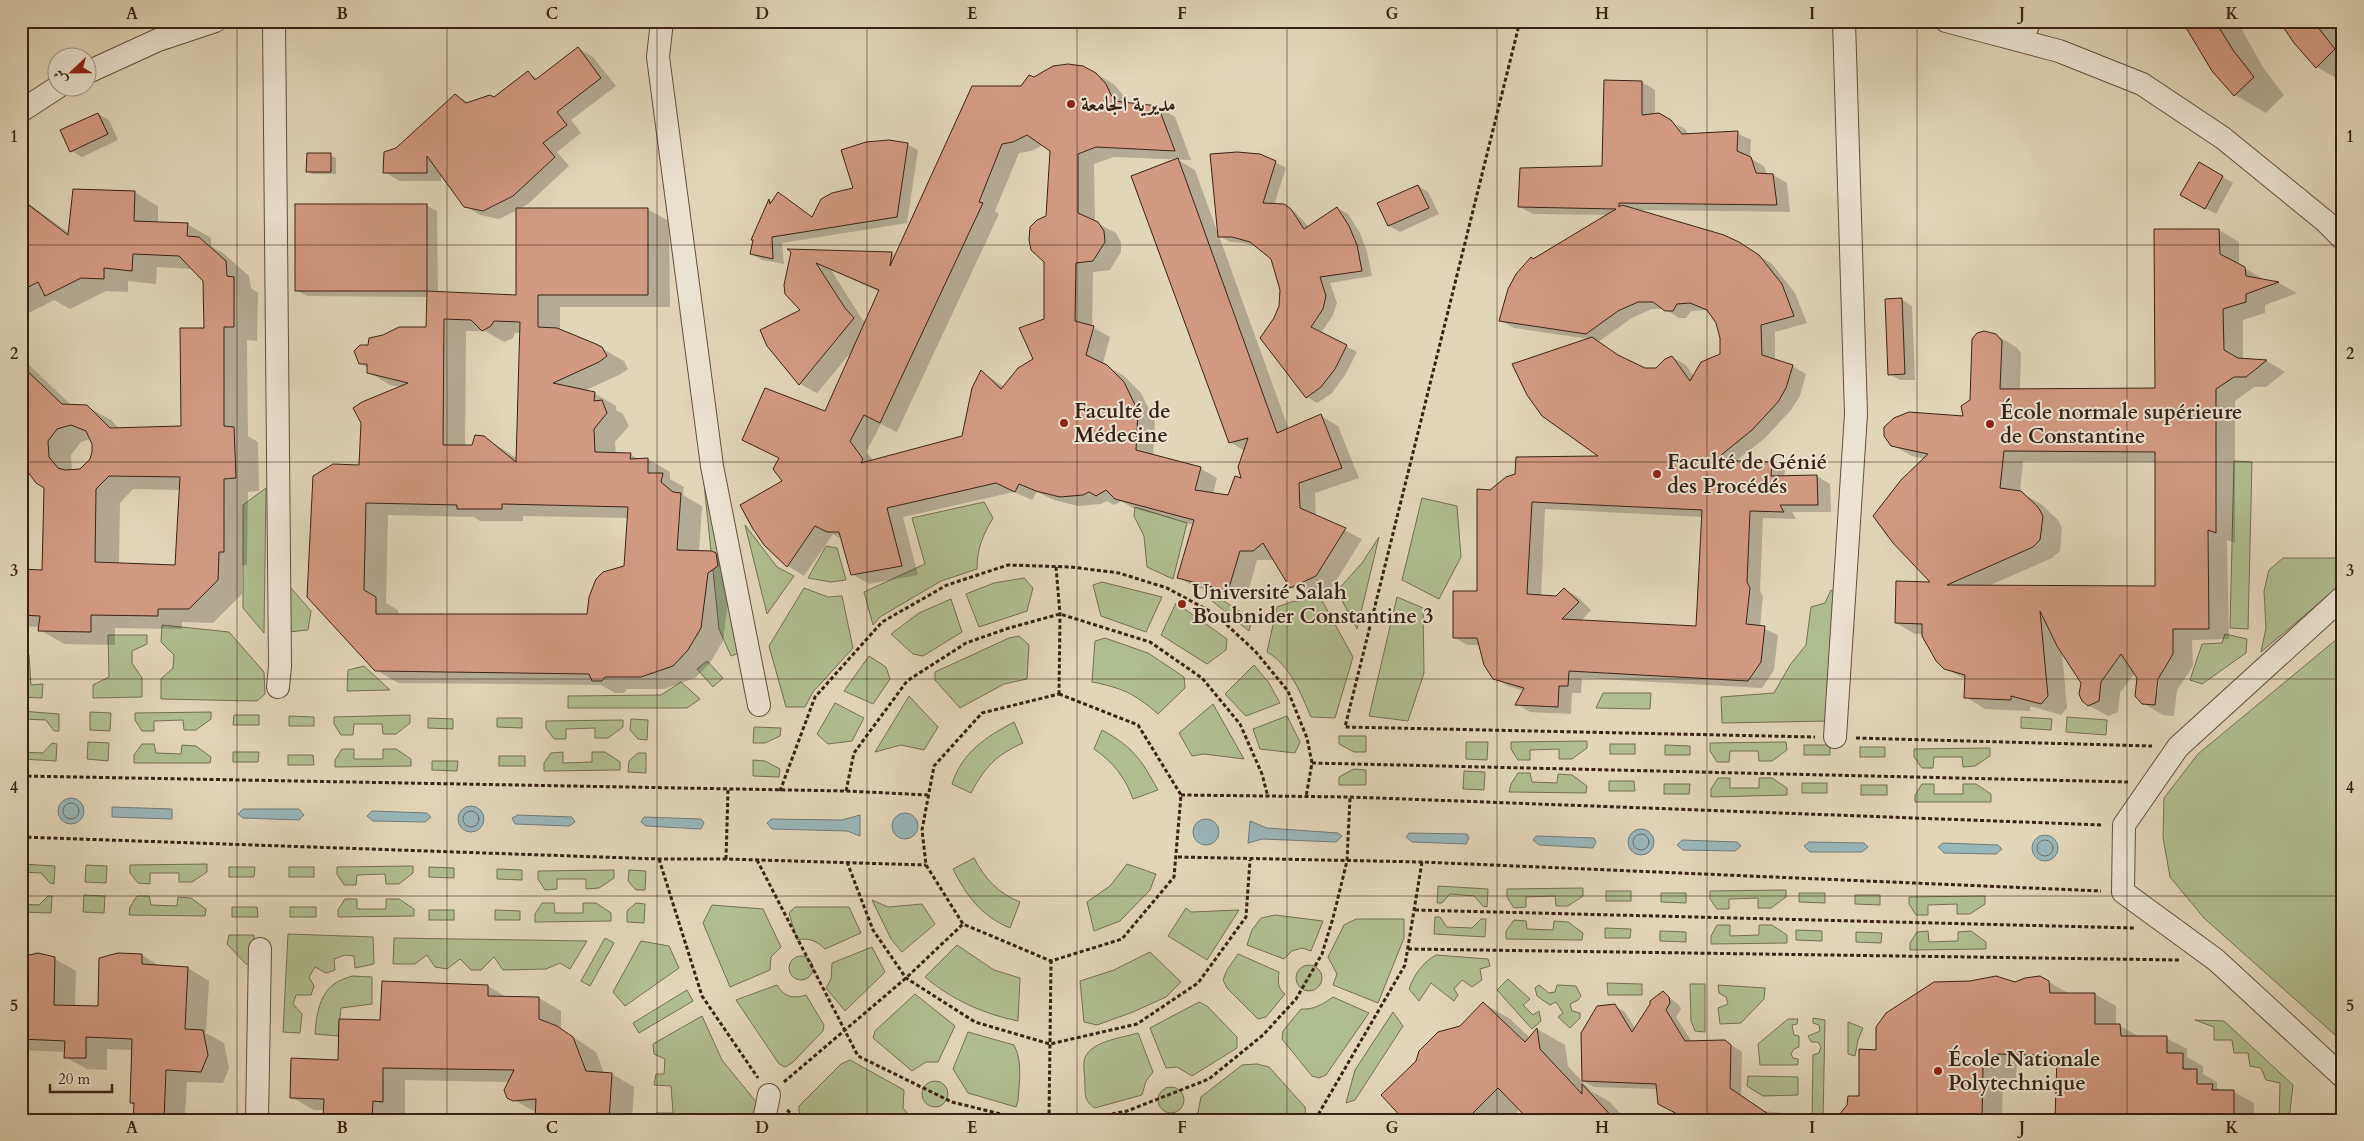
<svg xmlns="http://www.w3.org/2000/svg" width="2364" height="1141" font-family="Cardo,Amiri,serif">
<rect width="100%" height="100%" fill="#e2d6b9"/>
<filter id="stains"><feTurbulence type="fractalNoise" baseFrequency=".004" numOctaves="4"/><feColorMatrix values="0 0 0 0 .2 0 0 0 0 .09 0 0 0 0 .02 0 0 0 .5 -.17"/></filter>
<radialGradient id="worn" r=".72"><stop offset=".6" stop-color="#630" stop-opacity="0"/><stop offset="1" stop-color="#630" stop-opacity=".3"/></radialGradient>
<g fill="#b0be91" stroke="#747052">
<polygon points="699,435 742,652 731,656 719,629"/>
<polygon points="2234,461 2252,462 2248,629 2230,628"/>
<polygon points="266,488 264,633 243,608 243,505"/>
<polygon points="1422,498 1457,506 1461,557 1439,599 1402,580"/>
<path d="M984 502 993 518C983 535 977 548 977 569L941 581 880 617 873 625 864 592 925 564 912 518Z"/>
<polygon points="1135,507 1187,523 1173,579 1147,567 1144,536 1134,516"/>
<polygon points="745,525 777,567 794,576 767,614"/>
<polygon points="1379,537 1357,629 1337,591 1362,563"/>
<polygon points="826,546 837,548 846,580 831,582 808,578"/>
<polygon points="2283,558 2343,558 2343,583 2261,652 2266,628 2264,591 2269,570"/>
<polygon points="1024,578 1033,588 1027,611 979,627 966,594 994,583"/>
<polygon points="1102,582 1162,597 1146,632 1101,616 1093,585"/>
<polygon points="290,587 311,611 308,630 288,632"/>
<polygon points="804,588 828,597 842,596 853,648 813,692 805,707 786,707 769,646"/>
<polygon points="1831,590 1838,594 1830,721 1722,723 1721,697 1774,693 1790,665 1806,645 1811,607 1825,603"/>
<polygon points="1208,591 1252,619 1249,631 1206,596"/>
<path d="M1320 597 1353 657 1335 718 1311 717C1301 694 1290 665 1267 652L1277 607 1291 602Z"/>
<polygon points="1397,597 1423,608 1424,673 1408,721 1369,716"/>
<polygon points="951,599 962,632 923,656 913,654 891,634 919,613"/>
<polygon points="1176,603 1227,639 1226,650 1207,664 1161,635"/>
<polygon points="162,625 229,632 264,672 265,694 257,701 161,699 161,679 173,668 174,655 161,642"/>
<polygon points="2225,634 2247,639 2246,653 2202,684 2190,680 2202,644 2222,643"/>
<polygon points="2343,634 2343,1042 2204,918 2170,877 2163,837 2164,798 2198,754"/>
<polygon points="108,635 147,635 147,644 132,651 132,663 142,678 142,697 93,698 93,685 109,677"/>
<polygon points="1019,636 1029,645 1027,679 1004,684 960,708 935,680 935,672 1009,638"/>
<path d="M1105 638 1148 653 1184 677 1185 688 1158 714C1134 693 1122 688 1092 682L1095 641Z"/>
<polygon points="21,654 29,655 31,685 43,684 42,698 21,697"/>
<polygon points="869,656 886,667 890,679 873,704 844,691"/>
<polygon points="707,661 723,678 713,687 697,669"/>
<polygon points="1254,665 1269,683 1280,703 1246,716 1225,694"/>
<polygon points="364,666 390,690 347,691 348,670"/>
<polygon points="681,682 700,699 687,708 568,708 568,696 661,695"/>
<polygon points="1603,693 1651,693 1650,709 1596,708"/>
<polygon points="909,696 938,727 924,750 901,745 875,752"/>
<polygon points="835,703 864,718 852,741 828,744 817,734"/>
<polygon points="1213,704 1244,759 1204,754 1192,756 1179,733"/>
<polygon points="21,711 59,714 59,731 54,731 46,720 21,719"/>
<polygon points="90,712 111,713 110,731 90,730"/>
<polygon points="211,712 211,719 196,730 184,730 183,720 154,721 154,731 142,731 135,720 135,713"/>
<polygon points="234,715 259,715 259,725 233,725"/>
<polygon points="410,715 410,723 396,734 383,734 382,724 354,724 353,735 341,735 334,724 334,717"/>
<polygon points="289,716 314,717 314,726 289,726"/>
<polygon points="1287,716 1300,742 1295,753 1260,749 1253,729"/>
<polygon points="2021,717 2052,719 2051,730 2021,728"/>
<polygon points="2067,717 2107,720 2106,735 2066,732"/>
<polygon points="428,718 453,719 453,729 428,728"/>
<polygon points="497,718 522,718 522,728 497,727"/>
<polygon points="631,719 648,720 647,740 638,739 630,730"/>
<polygon points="623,720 623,727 608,738 595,738 595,728 566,729 566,739 554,739 546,728 546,721"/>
<path d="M1014 722 1023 743C996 755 985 767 971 793L952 784C962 752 986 737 1014 722Z"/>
<polygon points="754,727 781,728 780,736 765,743 753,743"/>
<path d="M1102 730C1133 747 1141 759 1158 790L1133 799C1125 777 1113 762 1094 749Z"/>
<polygon points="1339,736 1366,736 1366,752 1354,752 1339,744"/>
<polygon points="1587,741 1587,748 1572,759 1559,759 1559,749 1530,750 1530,760 1518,760 1511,749 1511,742"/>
<polygon points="88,742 109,743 108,761 87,759"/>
<polygon points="1466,742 1488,742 1487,760 1466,759"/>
<polygon points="1786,742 1787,750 1772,761 1759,761 1758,751 1730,751 1729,762 1717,762 1710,751 1710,743"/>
<polygon points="52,743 57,744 56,761 21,759 21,752 43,753"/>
<polygon points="142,744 154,744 156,753 181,754 182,745 196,746 211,757 210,763 134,763 134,755"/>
<rect x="1610" y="744" width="25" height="10"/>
<polygon points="1665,745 1690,746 1690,755 1665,755"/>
<rect x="1804" y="745" width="26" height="10"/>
<rect x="1860" y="747" width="25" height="10"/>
<polygon points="1990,748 1990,756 1975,766 1963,767 1962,757 1934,757 1933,768 1922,768 1914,757 1914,749"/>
<polygon points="342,749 354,749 354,759 383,759 383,749 396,749 411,759 411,766 335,767 335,760"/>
<polygon points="233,752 259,752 258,762 233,762"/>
<polygon points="563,752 563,763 592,762 592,752 605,752 620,762 620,770 544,771 544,763 551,753"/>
<polygon points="638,753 646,753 646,773 628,772 629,761"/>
<polygon points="288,755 313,755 314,765 288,765"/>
<rect x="499" y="756" width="26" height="10"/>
<polygon points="753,760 765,761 780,769 779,777 753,776"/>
<polygon points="432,761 458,761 457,771 432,770"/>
<polygon points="1354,769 1366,770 1366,785 1339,785 1339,777"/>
<polygon points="1464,771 1485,772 1484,790 1463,789"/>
<polygon points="1518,773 1530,773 1532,782 1557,783 1558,774 1572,775 1587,786 1586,793 1509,792 1511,784"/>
<polygon points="1718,778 1730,778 1730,788 1759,788 1759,778 1772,778 1787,788 1787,795 1711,797 1711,789"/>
<polygon points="1609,781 1634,781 1635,791 1609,791"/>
<rect x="1802" y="783" width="25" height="10"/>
<polygon points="1664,784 1690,784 1689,794 1664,794"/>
<polygon points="1922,784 1934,784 1934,794 1963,794 1963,784 1976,784 1991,794 1991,802 1915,802 1915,795"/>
<rect x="1861" y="785" width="26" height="10"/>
<path d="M974 858C985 879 998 893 1020 902L1010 928C981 916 966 895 953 869Z"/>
<polygon points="21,864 55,866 54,884 50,883 41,873 21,872"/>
<polygon points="207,864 207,872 192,882 179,882 179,873 150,873 150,884 138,883 130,873 130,865"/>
<polygon points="1127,864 1156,874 1150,890 1120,921 1094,931 1087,902 1110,886"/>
<polygon points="86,865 107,866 106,883 85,882"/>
<polygon points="413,866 413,873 399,884 386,884 385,874 357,875 356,885 344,885 337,874 337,867"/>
<polygon points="229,867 255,867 254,877 229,877"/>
<rect x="289" y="867" width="25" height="10"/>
<polygon points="429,867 454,868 454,878 429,877"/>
<polygon points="497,869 522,870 522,880 497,879"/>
<polygon points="614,870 614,878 599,888 586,889 586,879 557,879 557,889 545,890 538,879 538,871"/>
<polygon points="629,870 646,871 645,890 636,890 628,881"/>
<polygon points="1438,886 1488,889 1487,907 1483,906 1474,896 1450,894 1442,903 1437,903"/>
<polygon points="1583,888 1583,896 1568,906 1556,906 1555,896 1526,897 1526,907 1514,908 1507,897 1507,889"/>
<polygon points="1786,890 1786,897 1771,908 1758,908 1758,898 1729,899 1729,909 1717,909 1710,899 1710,891"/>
<rect x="1606" y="891" width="25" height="10"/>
<polygon points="1661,893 1686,893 1686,903 1661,902"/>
<polygon points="1799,893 1825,893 1825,903 1799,902"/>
<polygon points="84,895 105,896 104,913 83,912"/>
<polygon points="1855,895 1880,895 1880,905 1855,904"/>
<polygon points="48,896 52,896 51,913 21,912 21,904 39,905"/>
<polygon points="137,896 149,896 151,905 177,906 178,897 191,898 206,909 205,916 129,915 130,907"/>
<polygon points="1985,896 1985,904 1970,914 1957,914 1957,904 1928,905 1928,915 1916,915 1909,904 1909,897"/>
<polygon points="345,899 357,899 357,909 386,909 386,899 399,899 414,909 414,916 338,917 338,910"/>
<polygon points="872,900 888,907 922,904 935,924 902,952 891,939"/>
<polygon points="542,903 554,903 555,913 583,913 583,903 596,903 611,913 611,921 535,922 535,914"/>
<polygon points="636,903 645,904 644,923 627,922 627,911"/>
<polygon points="712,905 763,909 781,947 771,957 770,970 730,987 703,923"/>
<polygon points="232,907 257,907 258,917 232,917"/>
<rect x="290" y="907" width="26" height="10"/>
<path d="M795 907H849L861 933 825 949C817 941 808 937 797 940L789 913Z"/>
<polygon points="1186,908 1191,912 1239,910 1207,960 1168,936"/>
<rect x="429" y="910" width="25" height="10"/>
<polygon points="495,910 520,911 520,920 495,920"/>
<polygon points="1275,915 1323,921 1311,951 1302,948 1292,951 1284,959 1247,945 1252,930 1261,918"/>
<polygon points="1435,917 1440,917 1447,927 1472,928 1481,919 1486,919 1485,937 1434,934"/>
<polygon points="1356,919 1404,919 1404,938 1378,1003 1333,985 1337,974 1328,957 1344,925"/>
<polygon points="1514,920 1526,921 1527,929 1553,930 1554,921 1568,922 1583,933 1582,940 1506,939 1506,931"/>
<polygon points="1717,925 1730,925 1730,936 1759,935 1759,925 1772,925 1787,935 1787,943 1711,944 1711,936"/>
<polygon points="1605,928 1631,929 1630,938 1605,938"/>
<polygon points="1796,930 1822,931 1822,941 1796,940"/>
<polygon points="1660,931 1686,932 1686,942 1660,941"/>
<polygon points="1928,931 1929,942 1958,941 1958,932 1971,931 1986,942 1986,949 1910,950 1910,943 1917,932"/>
<polygon points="1856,932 1882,933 1881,943 1856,942"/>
<polygon points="288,934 373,937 374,964 355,968 354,956 345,955 334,959 335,970 326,973 315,967 309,977 314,986 311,995 296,995 293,1004 302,1014 300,1033 283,1032"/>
<polygon points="229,935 254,935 255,965 246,964 227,944"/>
<polygon points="394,938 587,941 570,969 560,963 546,969 503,970 494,957 481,970 471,970 460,959 447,969 435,967 427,955 415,964 393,964"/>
<polygon points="605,938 614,943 590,986 581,981"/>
<polygon points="641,941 669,946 679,968 625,1006 613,992"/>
<path d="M957 945 994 970 1020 978 1018 1021C984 1014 952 1000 925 977Z"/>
<polygon points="872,947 885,972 845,1011 826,988 831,979 832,963"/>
<polygon points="1150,952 1181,982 1166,997 1133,1012 1097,1025 1084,1022 1080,981 1114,970"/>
<path d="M1238 954 1279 972C1278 981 1277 988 1285 994L1266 1017 1258 1019 1227 988 1223 980 1227 970Z"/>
<path d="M1436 955 1488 959 1490 966 1480 969 1482 980 1472 987 1462 980 1454 989 1458 995 1454 1001 1431 983 1419 1001 1409 989C1414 975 1423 962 1436 955Z"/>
<circle cx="801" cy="968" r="12"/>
<circle cx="1309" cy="978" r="13"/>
<path d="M352 976 372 977V1004L341 1008 338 1036 315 1034C316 1017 319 995 334 984 339 980 347 978 352 976Z"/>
<polygon points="1508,979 1530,999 1523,1005 1533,1015 1539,1011 1541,1021 1532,1029 1497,990"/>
<polygon points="1607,983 1642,984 1642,995 1608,995"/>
<polygon points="1690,984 1705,984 1705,1032 1695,1031 1691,1021"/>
<path d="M777 985C784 997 793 999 806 995L824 1025 823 1031 792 1063 785 1067 779 1064 736 1000Z"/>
<polygon points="1539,985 1549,993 1555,992 1557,985 1576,986 1581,996 1578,1000 1570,1004 1572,1011 1580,1013 1580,1018 1570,1028 1558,1017 1563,1013 1556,1002 1550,1005 1537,996 1535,988"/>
<polygon points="1718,985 1765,988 1764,999 1741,1023 1720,1024 1718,1008 1728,1004 1726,997 1719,993"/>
<polygon points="687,990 693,1001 639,1033 633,1023"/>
<polygon points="915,994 955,1026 938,1062 926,1062 912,1071 873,1038 875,1031"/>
<path d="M1333 997 1369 1013 1326 1075 1319 1078 1312 1076 1282 1039 1283 1031 1301 1009C1314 1010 1323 1004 1333 997Z"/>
<polygon points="1199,1002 1207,1006 1237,1037 1237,1048 1192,1076 1177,1067 1166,1068 1150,1028"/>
<polygon points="1393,1012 1403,1026 1355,1100 1346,1103 1355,1070"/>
<polygon points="702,1016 722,1060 761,1108 758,1120 657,1120 656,1113 673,1113 671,1086 654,1085 656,1074 664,1074 665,1059 654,1054 653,1044"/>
<polygon points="1813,1018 1825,1020 1823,1120 1812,1120 1813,1055 1819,1053 1821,1047 1818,1042 1811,1042 1808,1036 1820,1031 1819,1025 1813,1023"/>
<polygon points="1788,1019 1798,1019 1797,1024 1792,1025 1794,1035 1799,1036 1799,1047 1794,1049 1791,1054 1793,1058 1798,1059 1798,1065 1760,1065 1758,1044"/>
<polygon points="2195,1020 2224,1021 2293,1085 2289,1120 2279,1120 2280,1083 2266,1080 2261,1068 2250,1066 2248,1053 2234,1053 2232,1040 2214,1040 2214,1027"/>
<polygon points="1848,1022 1863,1028 1858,1040 1855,1056 1848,1054"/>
<path d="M968 1032 1014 1045C1023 1061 1019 1083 1018 1101L1016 1107 968 1093 953 1069Z"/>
<path d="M1138 1033 1153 1072 1146 1081 1142 1095 1095 1108C1085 1102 1085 1096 1085 1085 1085 1077 1083 1068 1084 1061 1088 1041 1122 1038 1138 1033Z"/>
<polygon points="850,1060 904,1090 903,1108 913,1120 808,1120 799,1112 799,1106 841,1064"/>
<polygon points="1257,1064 1269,1067 1305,1107 1306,1120 1192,1120 1198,1112 1201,1097 1242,1065"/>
<polygon points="1748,1076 1798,1077 1798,1095 1763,1096 1747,1086"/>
<circle cx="935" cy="1094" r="13"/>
<circle cx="1171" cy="1100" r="13"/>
</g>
<g fill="#99b6ba" stroke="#737b78">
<circle cx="71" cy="811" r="13"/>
<circle cx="471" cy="819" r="13"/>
<polygon points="112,807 172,809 172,819 112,817"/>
<polygon points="243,809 299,809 304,815 299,820 243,818 238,814"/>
<polygon points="372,811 427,813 431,817 425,822 373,821 367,816"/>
<circle cx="905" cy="826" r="13"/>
<polygon points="518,815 572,817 575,822 569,826 515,824 512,818"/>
<polygon points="860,815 860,836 847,831 772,829 767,823 771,819 842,820"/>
<polygon points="644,817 701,819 704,823 701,829 646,826 641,822"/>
<circle cx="1206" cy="832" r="13"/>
<polygon points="1250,821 1267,828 1338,833 1342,836 1336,842 1262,839 1248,843"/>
<circle cx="1641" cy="842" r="13"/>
<polygon points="1409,833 1467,834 1469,838 1466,844 1412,842 1406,837"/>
<circle cx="2045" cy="848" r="13"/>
<polygon points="1536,836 1594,838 1596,842 1593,848 1539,845 1533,840"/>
<polygon points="1682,840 1737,842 1741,846 1735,851 1683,850 1677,845"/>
<polygon points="1809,842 1864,843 1868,847 1862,852 1810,852 1804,846"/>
<polygon points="1943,843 1998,845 2002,849 1996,854 1944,853 1938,847"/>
</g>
<g fill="#0003" fill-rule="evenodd">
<polygon points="2184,21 2237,21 2264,69 2284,95 2266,113 2235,95"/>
<polygon points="2282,21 2333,21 2343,37 2343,82 2317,67"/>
<path d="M578 48 593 57 616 86 571 120 581 133 557 152 569 166 528 204 519 209H647L669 221 670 307H560V330L601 348 624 361 628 369 621 374 584 391 594 393 616 406V410L623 414 629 426 615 442 616 454H630L640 460 648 459 670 472V479L684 487 683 495 702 506 699 552H712L737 567 730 585 723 641 710 663 695 678 664 689H627L624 693H615L601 685 398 683 376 670 309 597 361 466 401 387 390 385 368 372V368L360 363 369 346 428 328V297L307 296 296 290 426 205 437 211 438 293 517 297V210L499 219 480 215 465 206 441 174V181H399L385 172 396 150 455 95 469 103 494 98 528 73 539 79ZM466 331H485L504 342 513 338 515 333H521L518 459 484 437 473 446H465ZM388 515 474 517 480 521H523V516L629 518 626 567 588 615H398V610L386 603Z"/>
<path d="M1096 74 1114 84 1123 95 1127 104 1158 107 1175 117 1191 160 1114 157 1094 164 1095 222 1116 233 1121 242V252L1110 270 1093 272 1092 327 1110 337 1103 364 1124 376 1141 393 1155 421 1153 456 1200 468 1217 478 1213 494 1229 496 1243 479 1245 451 1230 442 1178 160 1195 170 1218 234 1275 162 1286 168 1274 205H1284L1295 212 1309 227 1337 208 1348 214 1360 233 1367 252 1372 276 1330 283 1337 303 1333 315 1321 333 1357 352 1345 375 1332 393 1317 403 1307 397 1275 319 1280 306 1281 290 1272 258 1258 247 1244 243 1230 242 1219 236 1289 430 1321 416 1338 426 1359 478 1315 493 1316 516 1362 539 1333 586 1308 597 1291 587 1274 558 1271 560H1257L1246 600 1195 587 1178 577 1194 525 1133 508 1121 501 1114 505 1107 501 1101 504 1078 506 1054 500 1037 492 1032 500 1014 492 903 517 918 575 869 584 852 574 843 540 833 534 804 576 788 566 783 482 780 459 743 440 825 413 853 350 817 393 800 384 802 310 792 251 891 253 896 256 1022 87 1034 78ZM1043 145 1051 151 1047 217 1045 320 1035 360 1004 387 982 372 963 437 874 461 866 452 881 424 897 432 999 214 995 211 1019 153 1031 151ZM831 270 880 292 866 323 862 319Z"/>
<path d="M1642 82 1655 90V115L1684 140 1686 139 1676 124 1685 129 1689 135 1737 133 1751 140 1750 158 1764 166 1767 175H1773L1787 183 1790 212 1638 210 1752 251 1772 264 1795 293 1807 323 1775 332V361L1792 366 1806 374 1800 396 1791 410 1765 438 1735 462 1771 463 1785 471 1784 477 1817 476 1830 484 1831 512H1792L1796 519 1763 518 1760 591 1763 596 1760 627 1778 635 1774 670 1762 688 1582 678 1581 693H1572L1571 714 1530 712 1517 704 1524 691 1508 686 1494 678 1480 645H1467L1454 637 1478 592 1491 491 1602 457 1589 339 1514 328 1501 321 1534 260 1607 215 1533 214 1520 207 1603 167ZM1652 309H1665L1679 318H1686L1691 311 1705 310 1710 313 1717 322 1721 338V354L1694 377 1686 365 1672 357 1656 370 1645 369 1625 360 1598 342 1632 318ZM1545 509 1703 517 1698 627 1581 621 1591 610 1578 597 1564 589 1557 597 1541 596Z"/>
<polygon points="98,114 109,120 118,140 82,157 71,151"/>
<polygon points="907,144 918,150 907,223 782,243 784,264 762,260 751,254 753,240 770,201 772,202 778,194 813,218 855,189"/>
<polygon points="331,155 336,158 336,174 312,174 308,171"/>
<polygon points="2199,164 2233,183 2216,214 2182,195"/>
<polygon points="1418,186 1428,192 1439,214 1400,232 1389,226 1379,204"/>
<path d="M134 192 158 206V223L187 224 211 238V246L223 253 249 276 251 288 258 293 257 341 247 340 248 436 258 442 259 491 248 492 247 565 242 566V594L213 623 182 622V629L115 628V645L64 644 40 630V627L21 626V570L43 571 45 487 21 439V357L72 406H86L111 420 120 429 182 428 206 329 204 280 193 269 157 267 156 284 128 281V292L106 291 70 309 54 300 21 317V198L69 233ZM91 439 94 452 91 459 80 470 72 471 71 455 81 442ZM133 489 180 490 176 566 119 564 120 503Z"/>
<path d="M2155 230H2219L2239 242V265L2265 280 2279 283 2297 293 2265 305V313L2243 320V360L2267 361 2285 372 2266 387H2254L2235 401V543L2227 540 2229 639 2192 640 2193 666 2177 690 2174 716 2163 715 2143 703 2138 678 2135 673 2120 693 2118 712 2108 716 2088 705 2082 683 2062 652 2067 708 2061 715 2030 706V711L1985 709 1966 697 1965 679 1945 668 1923 634H1915L1896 623 1933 584 1925 459 1912 456 1892 445 1964 418 1996 335 2016 347 2021 353 2020 390H2156ZM2023 461 2156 462V587L1988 586 2052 558 2060 551 2062 528 2058 520 2041 504 2020 492ZM2157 672 2160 673 2158 692 2155 689Z"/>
<polygon points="1901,299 1912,306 1915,380 1900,380 1889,374"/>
<polygon points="142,955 161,967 188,968 209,981 206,1033 224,1043 229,1068 223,1083 187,1082 185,1114 191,1114 201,1120 135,1120 135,1105 131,1102 133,1050 107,1049 107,1070 87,1069 65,1057 66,1052 21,1050 21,958 55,959 76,971 75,1006 99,1007"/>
<polygon points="2040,977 2070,994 2095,994 2116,1006 2116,1026 2120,1026 2140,1037 2166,1038 2187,1049 2187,1057 2203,1066 2203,1074 2217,1082 2217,1088 2223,1091 2234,1092 2254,1103 2254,1120 2056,1120 2058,1067 2017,1065 2016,1078 2003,1078 2002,1120 1840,1120 1860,1097 1877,1051 2015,983"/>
<polygon points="488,986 508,998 539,998 561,1011 561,1029 596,1052 604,1073 612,1074 634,1087 632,1120 551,1120 508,1097 510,1082 405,1080 405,1114 395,1113 395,1120 324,1120 325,1110 314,1110 291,1097 339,1061 382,1021"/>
<polygon points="1663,992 1679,1005 1681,1009 1676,1017 1692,1042 1725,1041 1742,1052 1741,1096 1763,1111 1804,1115 1813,1120 1682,1120 1682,1116 1658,1089 1594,1087 1583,1081 1615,1006 1625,1012 1635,1028"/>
<polygon points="1483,1003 1510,1019 1530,1038 1537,1029 1565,1045 1568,1066 1591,1091 1610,1102 1626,1120 1531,1120 1520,1109 1510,1120 1406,1120 1460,1027"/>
</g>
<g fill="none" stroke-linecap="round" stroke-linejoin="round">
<g stroke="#696c67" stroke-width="1">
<circle cx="71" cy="811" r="8"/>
<circle cx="471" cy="819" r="8"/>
<circle cx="1641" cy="842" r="8"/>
<circle cx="2045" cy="848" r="8"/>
</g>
</g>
<g fill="#d39a83" stroke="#392214" fill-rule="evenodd">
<polygon points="2182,21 2215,21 2233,50 2254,77 2234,96 2212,71"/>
<polygon points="2279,21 2313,21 2335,49 2316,68 2294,43"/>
<polygon points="578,47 601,78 557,112 567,125 543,143 555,157 513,196 483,211 464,207 427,156 427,173 383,173 384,152 396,148 455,94 466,103 490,95 494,97 528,71 535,80"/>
<path d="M1068 64 1083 66 1096 73 1106 84 1114 101 1158 106 1175 151 1096 147 1078 154V213L1098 222 1104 231 1105 242 1093 261 1076 263 1075 321 1094 326 1086 355 1107 365 1124 382 1138 411 1136 450 1201 467 1195 490 1228 495 1235 476 1241 478 1238 467 1248 438 1229 443 1131 176 1178 158 1277 433 1321 414 1342 468 1299 483 1300 508 1346 528 1316 576 1290 588 1263 543 1253 551H1240L1228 591 1177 578 1194 520 1115 499 1106 490 1096 496 1089 492 1083 495 1060 497 1036 491 1019 484 1015 492 996 483 887 508 902 566 851 575 839 532H827L815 526 787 567 764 545 753 529 740 505 782 481 773 469 779 458 742 440 765 388 825 411 879 290 816 263 845 308 854 318 799 385 767 346 760 330 800 310 785 294 784 285 791 252 787 249 892 252 890 266 972 86H1021L1029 75 1034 77 1053 66ZM1027 135 1050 151 1046 216 1037 220 1030 227 1029 240 1031 250 1044 262V319L1019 328 1033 359 1018 368 1001 389 981 370 972 388 962 436 861 463 863 459 850 441 864 415 880 423 983 203 979 202 1002 144 1013 142Z"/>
<path d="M1604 80 1642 81V115L1659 113 1671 120 1682 134 1738 131 1737 151 1751 157 1756 173 1773 174 1777 205 1619 203V207L1622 205 1724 235 1739 242 1759 255 1782 284 1794 316 1761 325 1762 355 1793 365 1786 388 1778 402 1752 430 1715 460 1772 462 1771 476 1817 475 1818 505H1780L1784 512 1750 511 1747 582 1750 588 1746 624 1765 626 1761 662 1748 681 1569 671 1568 686H1559L1558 707 1515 705 1524 688 1493 679 1484 665 1477 638H1453V591H1477V489L1490 490 1506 477 1515 474 1516 457 1598 456 1542 416 1527 395 1512 364 1592 337 1618 355 1645 368H1656L1665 359 1672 356 1690 381 1701 362 1720 354V338L1716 323 1707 310 1690 303 1677 304 1673 311H1665L1653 302H1638L1618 311 1586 334 1499 321 1508 289 1516 274 1531 257 1533 259 1616 209 1518 207 1520 168 1602 166ZM1532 502 1702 510 1696 626 1562 619 1579 602 1564 588 1556 596 1527 594Z"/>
<polygon points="98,113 108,134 70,152 60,130"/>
<polygon points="889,140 908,143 897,217 772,237 773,259 750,254 753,240 751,240 769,199 770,204 778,192 812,217 821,199 832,193 853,188 841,150 866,142"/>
<polygon points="1237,152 1260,154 1276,161 1263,203 1284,204 1291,209 1304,229 1337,207 1349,226 1357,245 1362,271 1320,277 1326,296 1323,309 1311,327 1347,345 1335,369 1321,387 1306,398 1260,338 1274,318 1279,306 1280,290 1271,259 1250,242 1232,237 1218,237 1210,154"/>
<polygon points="307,153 331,153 331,172 306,172"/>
<polygon points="2199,162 2223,176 2205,209 2180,195"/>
<polygon points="1418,185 1429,208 1388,226 1377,203"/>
<path d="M73 189 135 191 134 221 188 223 187 236 199 237 226 261 227 276 234 277V327H224V426L234 427 236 478 224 479V552H219L218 580 189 609H158V616L91 615V632L38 631 40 616 21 615V569L42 570 44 488 36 483 25 468 22 450 23 442 21 440V365L62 404 87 405 110 428 181 426 180 328H204L203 281 179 256 133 254 132 271 104 268V279L81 278 45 296 38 282 21 291V199L68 235ZM71 425 86 431 92 444V452L90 459 80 469 65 470 58 468 49 457 48 441 57 429ZM109 476 180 477 175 565 95 562 96 489Z"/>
<rect x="295" y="204" width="132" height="87"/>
<path d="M516 208H648V295H538V327L557 328 596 344 602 347 607 356 599 362 553 383 595 392 594 401 602 400 607 413 594 429 595 452 631 453 630 459 648 458V473H663L661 482 673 492 681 493 677 550 712 551 716 553 718 566 708 573 701 628 688 650 673 666 641 677H605L602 681H592L589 674 375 671 307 597 313 476 333 464 359 465 361 423 353 408 362 402 408 383 367 373V364H359L354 351 360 345H368L369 338 383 335 399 327H426L427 291 516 295ZM444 319 471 320 482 331 491 326 494 321 520 322 516 462 484 436 475 435 472 445H443ZM366 503 457 505V509H502V504L628 507 624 566 603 572 596 579 589 597 587 614H376V597L364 590Z"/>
<path d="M2154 229H2219L2220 254 2245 267 2246 276 2279 282 2246 294V302L2223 309 2224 350 2238 358 2267 360 2246 377H2234L2216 389V533L2208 530 2209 629H2173V654L2158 679 2155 705 2142 704 2135 696 2137 678 2121 654 2101 682 2099 701 2088 706 2082 701 2079 694 2081 683 2057 646 2040 611 2048 696 2041 704 2011 696V700L1964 698 1965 675 1944 669 1936 661 1922 636V624L1895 623 1896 581 1930 582 1893 543 1873 516 1901 480 1928 454 1891 446 1884 436V427L1894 418 1909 412 1963 416 1961 406 1970 400 1972 339 1977 333 1984 331 1996 334 2002 341 2000 389 2155 388ZM2004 451 2155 452V586L1947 585 2033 547 2040 540 2043 516 2038 507 2021 491 2000 488Z"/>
<polygon points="1902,298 1905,374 1888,375 1885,299"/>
<polygon points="38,953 55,957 54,1005 98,1006 99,958 118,953 142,954 142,964 188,967 185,1029 203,1030 208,1055 201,1072 166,1070 164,1120 133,1120 134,1103 130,1103 132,1039 86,1037 86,1058 64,1058 65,1041 21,1039 21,957"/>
<polygon points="1996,976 2015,982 2025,978 2040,976 2049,981 2050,993 2095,993 2095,1024 2120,1024 2121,1036 2167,1036 2167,1053 2183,1053 2183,1069 2197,1069 2197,1084 2213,1084 2212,1090 2234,1090 2234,1120 2055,1120 2057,1056 1997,1054 1996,1067 1983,1067 1982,1120 1835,1120 1847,1105 1848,1096 1859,1096 1859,1049 1876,1050 1876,1027 1886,1013 1934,982 1970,981"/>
<polygon points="382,981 488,985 488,996 539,997 539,1019 557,1026 573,1037 586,1071 612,1073 609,1120 535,1120 536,1099 513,1101 507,1098 504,1090 514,1070 383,1068 383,1102 373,1101 372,1120 323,1120 324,1099 290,1098 291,1058 338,1060 339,1019 380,1020"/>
<polygon points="1663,991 1669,997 1670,1003 1666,1010 1685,1041 1725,1040 1731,1045 1730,1088 1777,1120 1680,1120 1681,1116 1658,1104 1656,1084 1582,1081 1581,1033 1597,1006 1615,1004 1632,1032 1650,1004 1650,1001"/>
<polygon points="1483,1002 1525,1042 1537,1028 1540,1049 1582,1094 1582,1084 1615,1120 1529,1120 1498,1088 1466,1120 1404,1120 1381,1095 1416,1061 1419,1051 1438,1032 1460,1026"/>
</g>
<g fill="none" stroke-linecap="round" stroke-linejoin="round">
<defs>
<g id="minor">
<polyline points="274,21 280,666 278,687"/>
<polyline points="662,21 658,57 712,466 759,705"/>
<polyline points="1946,21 2059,51 2142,84 2223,138 2325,221 2343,239"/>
<polyline points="2021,40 2030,21"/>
<polyline points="88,72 158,40 215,21"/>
<polyline points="21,111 58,87"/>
<polyline points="2343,597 2178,747 2124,825 2123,892 2216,960 2343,1077"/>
<polyline points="1835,737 1856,414 1844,21"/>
<polyline points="257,1120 260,949"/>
<polyline points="764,1120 769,1095"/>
</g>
</defs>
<use href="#minor" stroke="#634f3d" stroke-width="24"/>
<g stroke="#392214" stroke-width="3" stroke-dasharray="4 2.5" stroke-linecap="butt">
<polyline points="1520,21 1345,727 1815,737"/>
<polyline points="1056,567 1060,614 1059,694"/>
<polygon points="1059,694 1138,725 1181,795 1174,877 1122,939 1051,961 963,924 926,865 922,830 934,766 982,713"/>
<polyline points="1856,738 2152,746"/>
<polyline points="1312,763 2128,782"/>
<polyline points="21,776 846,791 928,795"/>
<polyline points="780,791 815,697 882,622 947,585 1008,565 1071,567 1119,573 1167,588 1215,614 1255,651 1288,691 1307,738 1312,763 1306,797"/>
<polyline points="846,791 854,753 907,681 966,643 1009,628 1060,614 1150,642 1202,678 1240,724 1262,774 1268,797"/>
<polyline points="1181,795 1350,797 2103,825"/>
<polyline points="21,837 659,859 726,859 926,865"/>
<polyline points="1178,857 1422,862 2101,891"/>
<polyline points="659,859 702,996 758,1078"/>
<polyline points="726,859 728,790"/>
<polyline points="757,860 858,1056 952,1102 1025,1120"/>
<polyline points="847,862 873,930 906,978 975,1022 1050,1044 1137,1024 1198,983 1246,917 1250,860"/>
<polyline points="1415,910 2134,928"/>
<polyline points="1408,949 2180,960"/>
<polyline points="784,1082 906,978 963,924"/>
<polyline points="787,1110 799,1120"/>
<polyline points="1049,1120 1051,961"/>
<polyline points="1080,1120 1127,1111 1209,1079 1263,1035 1296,999 1322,954 1333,918 1347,861 1350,797"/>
<polyline points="1315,1120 1405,965 1422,862"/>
</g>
<use href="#minor" stroke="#ece4d2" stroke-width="22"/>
</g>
<path fill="none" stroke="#392214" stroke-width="1" stroke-opacity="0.55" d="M237 21V1120M447 21V1120M657 21V1120M867 21V1120M1077 21V1120M1287 21V1120M1497 21V1120M1707 21V1120M1917 21V1120M2127 21V1120M21 245H2343M21 462H2343M21 679H2343M21 896H2343"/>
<g fill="#8f2418" stroke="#ece4d2" stroke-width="2">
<circle cx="1071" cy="104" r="5"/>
<circle cx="1064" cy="423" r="5"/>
<circle cx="1990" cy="424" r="5"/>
<circle cx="1657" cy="474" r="5"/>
<circle cx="1182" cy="604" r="5"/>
<circle cx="1938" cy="1071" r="5"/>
</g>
<g text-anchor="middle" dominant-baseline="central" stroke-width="4" stroke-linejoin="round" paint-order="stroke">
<g font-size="21" font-weight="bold" fill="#392214" stroke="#ece4d2" text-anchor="start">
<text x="1081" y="104">مديرية الجامعة</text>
<text x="1074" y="411">Faculté de<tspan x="1074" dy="24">Médecine</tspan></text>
<text x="2000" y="412">École normale supérieure<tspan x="2000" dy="24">de Constantine</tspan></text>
<text x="1667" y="462">Faculté de Génié<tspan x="1667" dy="24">des Procédés</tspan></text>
<text x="1192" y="592">Université Salah<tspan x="1192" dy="24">Boubnider Constantine 3</tspan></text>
<text x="1948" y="1059">École Nationale<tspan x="1948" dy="24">Polytechnique</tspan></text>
</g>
</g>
<rect width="2364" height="1141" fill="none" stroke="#e2d6b9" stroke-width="55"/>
<g transform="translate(72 72) rotate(248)"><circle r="24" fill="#ece4d2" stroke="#a49686"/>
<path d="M0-4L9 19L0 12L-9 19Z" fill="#8f2418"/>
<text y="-8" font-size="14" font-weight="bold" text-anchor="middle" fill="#392214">ش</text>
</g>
<path d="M50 1084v8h62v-8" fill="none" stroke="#392214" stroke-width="2.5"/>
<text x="58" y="1084" font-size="15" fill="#392214" stroke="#ece4d2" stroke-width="4" paint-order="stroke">20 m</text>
<rect x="28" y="28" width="2308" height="1086" fill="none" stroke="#392214" stroke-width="2"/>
<g font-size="16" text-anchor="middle" font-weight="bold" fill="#392214">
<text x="132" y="19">A</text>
<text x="342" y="19">B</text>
<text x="552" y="19">C</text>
<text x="762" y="19">D</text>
<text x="972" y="19">E</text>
<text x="1182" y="19">F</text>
<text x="1392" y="19">G</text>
<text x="1602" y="19">H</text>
<text x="1812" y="19">I</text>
<text x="2022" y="19">J</text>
<text x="2232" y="19">K</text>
<text x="14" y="142">1</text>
<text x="2350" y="142">1</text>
<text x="14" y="359">2</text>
<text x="2350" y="359">2</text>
<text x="14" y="576">3</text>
<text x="2350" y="576">3</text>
<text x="14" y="793">4</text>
<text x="2350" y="793">4</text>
<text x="14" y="1011">5</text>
<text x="2350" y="1011">5</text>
<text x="132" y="1133">A</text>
<text x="342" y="1133">B</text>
<text x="552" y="1133">C</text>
<text x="762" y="1133">D</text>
<text x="972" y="1133">E</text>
<text x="1182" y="1133">F</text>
<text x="1392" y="1133">G</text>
<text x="1602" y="1133">H</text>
<text x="1812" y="1133">I</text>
<text x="2022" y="1133">J</text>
<text x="2232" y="1133">K</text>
</g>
<rect width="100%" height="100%" filter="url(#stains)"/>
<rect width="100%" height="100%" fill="url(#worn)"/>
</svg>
